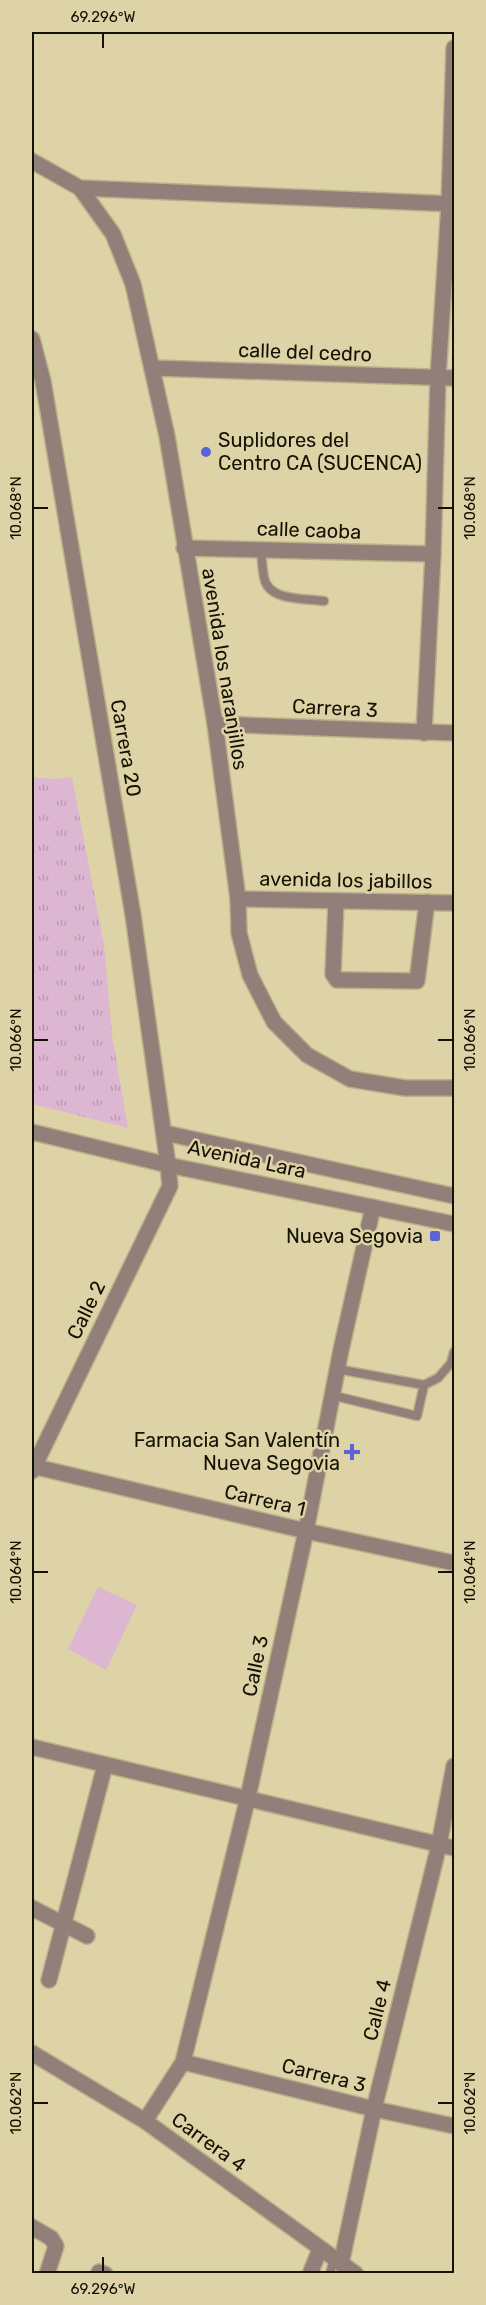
<svg xmlns="http://www.w3.org/2000/svg" width="486" height="2305" font-family="Rubik,sans-serif">
<defs>
<pattern id="grass-tufts" width="24" height="20" patternUnits="userSpaceOnUse" patternTransform="scale(1.5)"><rect width="24" height="20" fill="#ddb6d2"/><path d="M3 7l-1-3M5 7V3M7 7l1-3M15 17l-1-3M17 17v-4M19 17l1-3" fill="none" stroke="#bd9bb3"/></pattern>
</defs>
<rect width="100%" height="100%" fill="#ddd3a7"/>
<polygon fill="url(#grass-tufts)" points="32,777 54,779 72,777 104,945 112,1035 128,1128 32,1104"/>
<polygon fill="#ddb6d2" points="98,1587 137,1605 106,1670 68,1649"/>
<g fill="none" stroke-linecap="round" stroke-linejoin="round">
<defs>
<g id="service">
<path d="M261 549C262 558 262 568 264 577 268 602 305 598 324 601"/>
<polyline points="337,1369 424,1385 438,1378 451,1363 454,1352"/>
<polyline points="331,1395 417,1416 424,1385"/>
<polyline points="330,2274 334,2258"/>
</g>
<g id="minor">
<polyline points="32,161 80,188 113,234 133,284 167,436 215,724 238,899 239,933 250,975 274,1022 307,1055 350,1079 405,1088 454,1088"/>
<polyline points="80,188 454,204"/>
<polyline points="153,368 454,378"/>
<polyline points="184,548 433,554"/>
<polyline points="215,724 454,733"/>
<polyline points="424,733 433,554 438,377 449,204 454,48"/>
<polyline points="238,899 454,903"/>
<polyline points="336,901 333,974 337,980 344,980 417,981 427,902"/>
<polyline points="32,1466 306,1531 454,1563"/>
<polyline points="32,1471 170,1186 168,1165"/>
<polyline points="32,1747 454,1848"/>
<polyline points="32,1908 87,1936"/>
<polyline points="49,1980 105,1765"/>
<polyline points="32,2053 145,2121 356,2274"/>
<polyline points="183,2062 374,2109 454,2126"/>
<polyline points="145,2121 183,2062 248,1797 306,1531 341,1350 373,1207"/>
<polyline points="32,2227 51,2238 56,2246 47,2274"/>
<polyline points="341,2264 374,2109 439,1845 454,1766"/>
<polyline points="99,2272 105,2274"/>
<polyline points="310,2274 320,2249"/>
</g>
<g id="tertiary">
<polyline points="32,339 43,381 133,915 168,1165"/>
<polyline points="32,1132 168,1165 454,1224"/>
<polyline points="165,1133 454,1196"/>
</g>
</defs>
<use href="#service" stroke="#b9b089" stroke-width="11"/>
<use href="#minor" stroke="#b9b089" stroke-width="18"/>
<use href="#tertiary" stroke="#b9b089" stroke-width="18"/>
<use href="#service" stroke="#937f79" stroke-width="8"/>
<use href="#minor" stroke="#937f79" stroke-width="15"/>
<use href="#tertiary" stroke="#937f79" stroke-width="15"/>
</g>
<path fill="none" stroke="#151103" stroke-width="2" d="M103 33V48M33 508H48M438 508H453M33 1040H48M438 1040H453M33 1572H48M438 1572H453M33 2103H48M438 2103H453M103 2257V2272"/>
<g fill="#5d62da" stroke="#ddd3a7" stroke-width="2">
<circle cx="206" cy="452" r="6"/>
<rect x="429" y="1230" width="12" height="12" rx="3"/>
<path d="M349 1443h6v6h6v6h-6v6h-6v-6h-6v-6h6z"/>
</g>
<g text-anchor="middle" dominant-baseline="central" stroke-width="5" stroke-linejoin="round" paint-order="stroke">
<g font-size="20" fill="#151103" stroke="#ddd3a7">
<text transform="translate(305 352) rotate(2)">calle del cedro</text>
<text transform="translate(309 530) rotate(2)">calle caoba</text>
<text transform="translate(225 669) rotate(81)">avenida los naranjillos</text>
<text transform="translate(335 708) rotate(3)">Carrera 3</text>
<text transform="translate(126 748) rotate(80)">Carrera 20</text>
<text transform="translate(346 880) rotate(1)">avenida los jabillos</text>
<text transform="translate(247 1159) rotate(12)">Avenida Lara</text>
<text transform="translate(86 1310) rotate(-64)">Calle 2</text>
<text transform="translate(265 1500) rotate(13)">Carrera 1</text>
<text transform="translate(255 1666) rotate(-78)">Calle 3</text>
<text transform="translate(377 2010) rotate(-76)">Calle 4</text>
<text transform="translate(324 2075) rotate(14)">Carrera 3</text>
<text transform="translate(209 2142) rotate(36)">Carrera 4</text>
</g>
<g font-size="20" fill="#151103" stroke="#ddd3a7" text-anchor="end">
<text x="218" y="440" text-anchor="start">Suplidores del<tspan x="218" dy="23">Centro CA (SUCENCA)</tspan></text>
<text x="423" y="1236">Nueva Segovia</text>
<text x="340" y="1440">Farmacia San Valentín<tspan x="340" dy="23">Nueva Segovia</tspan></text>
</g>
</g>
<rect width="486" height="2305" fill="none" stroke="#ddd3a7" stroke-width="66"/>
<rect x="33" y="33" width="420" height="2239" fill="none" stroke="#151103" stroke-width="2"/>
<g font-size="15" text-anchor="middle" fill="#151103">
<text x="103" y="22">69.296°W</text>
<text transform="translate(16 508) rotate(-90)" y="5">10.068°N</text>
<text transform="translate(470 508) rotate(-90)" y="5">10.068°N</text>
<text transform="translate(16 1040) rotate(-90)" y="5">10.066°N</text>
<text transform="translate(470 1040) rotate(-90)" y="5">10.066°N</text>
<text transform="translate(16 1572) rotate(-90)" y="5">10.064°N</text>
<text transform="translate(470 1572) rotate(-90)" y="5">10.064°N</text>
<text transform="translate(16 2103) rotate(-90)" y="5">10.062°N</text>
<text transform="translate(470 2103) rotate(-90)" y="5">10.062°N</text>
<text x="103" y="2294">69.296°W</text>
</g>
</svg>
